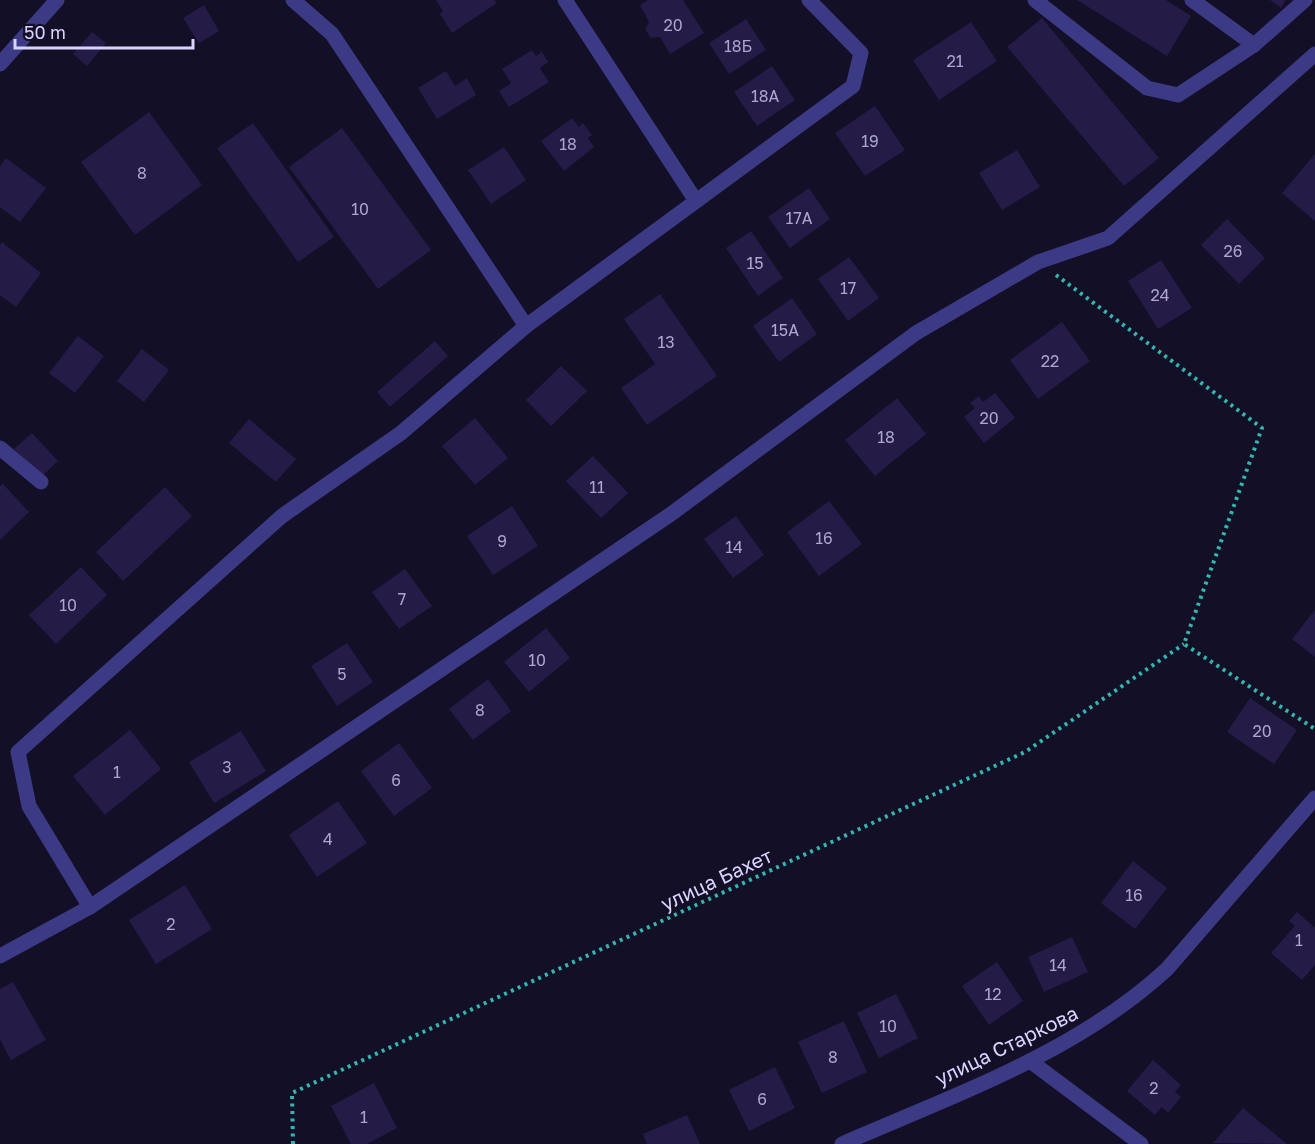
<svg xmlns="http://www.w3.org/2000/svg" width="1315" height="1144" font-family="'Golos Text',sans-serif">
<rect width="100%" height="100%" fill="#130f26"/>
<g fill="#241b47">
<polygon points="436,0 494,0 497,3 452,33 440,14 443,11"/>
<polygon points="648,0 683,0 704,33 670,54 660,37 651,38 645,29 649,22 640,5"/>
<polygon points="1077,0 1166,0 1191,16 1167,56"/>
<polygon points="1270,0 1286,0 1281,8"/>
<polygon points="204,5 219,31 199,43 183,18"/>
<polygon points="1042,18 1159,158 1124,186 1007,47"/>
<polygon points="746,19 766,50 729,74 709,43"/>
<polygon points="971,22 997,61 939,100 913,60"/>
<polygon points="92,32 106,43 87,66 73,54"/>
<polygon points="532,50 536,56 542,52 548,62 540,68 549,82 509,107 499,91 511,83 502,69"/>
<polygon points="772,66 795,100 757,126 734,92"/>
<polygon points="446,71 455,86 467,78 476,95 437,119 418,88"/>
<polygon points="875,106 905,150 865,176 835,133"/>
<polygon points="149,112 202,185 135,235 81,162"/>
<polygon points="572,118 579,127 583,123 592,135 588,138 594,147 564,171 541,141"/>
<polygon points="253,123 334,237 298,262 217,148"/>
<polygon points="342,128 431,250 378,289 289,167"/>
<polygon points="504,147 526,180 491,204 468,170"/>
<polygon points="1017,150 1040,187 1002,210 979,173"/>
<polygon points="1315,154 1315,221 1282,193"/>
<polygon points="6,158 46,188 20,222 0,207 0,166"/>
<polygon points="809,188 830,219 790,248 768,217"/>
<polygon points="1227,219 1265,258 1239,284 1201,245"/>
<polygon points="751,231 783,278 758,296 726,248"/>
<polygon points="2,242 41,273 16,307 0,295 0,245"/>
<polygon points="849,257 879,298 848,321 818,279"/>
<polygon points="1161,260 1192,308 1158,329 1128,281"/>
<polygon points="660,294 717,376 647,425 621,388 655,364 624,319"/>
<polygon points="792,298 817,334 779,362 753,326"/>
<polygon points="1062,322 1090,361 1038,399 1010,360"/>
<polygon points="78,336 104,356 75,393 49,373"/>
<polygon points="435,341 448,356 390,407 377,392"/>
<polygon points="142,349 169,370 144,402 117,381"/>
<polygon points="561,366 587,391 551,426 526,400"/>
<polygon points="995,393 1015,418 984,443 964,417 975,408 970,403 979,396 983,402"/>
<polygon points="897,398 926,434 875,476 845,440"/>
<polygon points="475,418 508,458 475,485 442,446"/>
<polygon points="249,419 296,459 276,482 229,443"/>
<polygon points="32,433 58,461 41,477 14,449"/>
<polygon points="593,456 628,493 601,518 566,481"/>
<polygon points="3,484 29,512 0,540 0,486"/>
<polygon points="165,487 192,516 123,581 96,552"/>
<polygon points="829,501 862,544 819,576 787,532"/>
<polygon points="512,506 538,546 493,575 467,536"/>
<polygon points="736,516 764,555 733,578 704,539"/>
<polygon points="81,567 107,595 56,644 29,615"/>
<polygon points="405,569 432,606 399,629 372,592"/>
<polygon points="1315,610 1315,657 1292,639"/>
<polygon points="546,628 570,658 529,692 504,662"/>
<polygon points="347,643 373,682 337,706 311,666"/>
<polygon points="488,679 511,711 473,740 449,709"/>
<polygon points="1250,698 1297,730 1274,764 1227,732"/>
<polygon points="130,730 161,769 105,815 73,776"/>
<polygon points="241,731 266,771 214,803 189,762"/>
<polygon points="399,743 432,788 394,816 361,771"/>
<polygon points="338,801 367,843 317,877 289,835"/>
<polygon points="1133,861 1167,888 1135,929 1101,903"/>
<polygon points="185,885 212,929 156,964 129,920"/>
<polygon points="1297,912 1315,928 1315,965 1302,980 1271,953 1295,926 1289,921"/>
<polygon points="1072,937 1088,972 1044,992 1028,957"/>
<polygon points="997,962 1023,1001 989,1025 962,986"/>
<polygon points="13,982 46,1040 11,1060 0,1040 0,989"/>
<polygon points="896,994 918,1038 879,1058 857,1013"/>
<polygon points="844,1021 867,1072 822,1093 798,1042"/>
<polygon points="1153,1060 1181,1085 1175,1092 1181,1097 1168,1113 1162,1107 1155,1115 1127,1091"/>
<polygon points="775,1067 795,1108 749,1131 729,1090"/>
<polygon points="374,1083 397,1128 367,1144 351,1144 331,1106"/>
<polygon points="1243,1108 1287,1144 1213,1143"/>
<polygon points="687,1115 700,1144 647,1144 643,1134"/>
</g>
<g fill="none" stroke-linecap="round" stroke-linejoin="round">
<g stroke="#2fb8b0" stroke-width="4" stroke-dasharray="3 4.5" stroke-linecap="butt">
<polyline points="1056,275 1262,428 1184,644 1315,729"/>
<polyline points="293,1144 292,1093 1025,752 1184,644"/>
</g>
<g stroke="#3d3a85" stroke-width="15">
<polyline points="565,0 696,201"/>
<polyline points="1035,0 1147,88 1178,95 1254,45 1305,0"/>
<polyline points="1192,0 1254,45"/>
<polyline points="0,64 57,0"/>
<polyline points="526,326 853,86 861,53 809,0"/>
<polyline points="0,448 41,482"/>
<polyline points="90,907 29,806 18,752 282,516 401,433 526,326 332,34 293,0"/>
<polyline points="0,956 90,907 671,514 916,333 1038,262 1108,238 1315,54"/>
<polyline points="1030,1061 1141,1144"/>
<path d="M842 1144C954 1095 1076 1053 1167 969L1315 798"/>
</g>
</g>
<g text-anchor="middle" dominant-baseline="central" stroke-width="4.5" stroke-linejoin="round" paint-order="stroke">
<g font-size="16" fill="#aca6d1">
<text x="673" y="25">20</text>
<text x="738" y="46">18Б</text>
<text x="955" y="61">21</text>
<text x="765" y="96">18А</text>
<text x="870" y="141">19</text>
<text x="568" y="144">18</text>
<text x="142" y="173">8</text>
<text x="360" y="209">10</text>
<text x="799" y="218">17А</text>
<text x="1233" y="251">26</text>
<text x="755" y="263">15</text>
<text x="848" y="288">17</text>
<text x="1160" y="295">24</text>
<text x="785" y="330">15А</text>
<text x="666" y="342">13</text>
<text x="1050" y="361">22</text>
<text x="989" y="418">20</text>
<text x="886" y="437">18</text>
<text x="597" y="487">11</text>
<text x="824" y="538">16</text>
<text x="502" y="541">9</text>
<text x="734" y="547">14</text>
<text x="402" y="599">7</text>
<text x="68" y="605">10</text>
<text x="537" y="660">10</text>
<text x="342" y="674">5</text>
<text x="480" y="710">8</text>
<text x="1262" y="731">20</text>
<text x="227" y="767">3</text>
<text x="117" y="772">1</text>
<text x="396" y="780">6</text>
<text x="328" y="839">4</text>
<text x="1134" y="895">16</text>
<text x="171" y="924">2</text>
<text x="1299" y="940">1</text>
<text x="1058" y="965">14</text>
<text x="993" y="994">12</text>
<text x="888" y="1026">10</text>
<text x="833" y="1057">8</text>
<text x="1154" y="1088">2</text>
<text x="762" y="1099">6</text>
<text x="364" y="1117">1</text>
</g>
<g font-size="20" fill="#d9d4ff" stroke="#130f26">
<text transform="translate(716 879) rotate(-25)">улица Бахет</text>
<text transform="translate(1006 1045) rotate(-26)">улица Старкова</text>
</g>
</g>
<path d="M15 39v9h178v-9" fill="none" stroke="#d9d4ff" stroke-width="3"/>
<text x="24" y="39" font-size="18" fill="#d9d4ff" stroke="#130f26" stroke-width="4.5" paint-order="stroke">50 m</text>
</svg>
